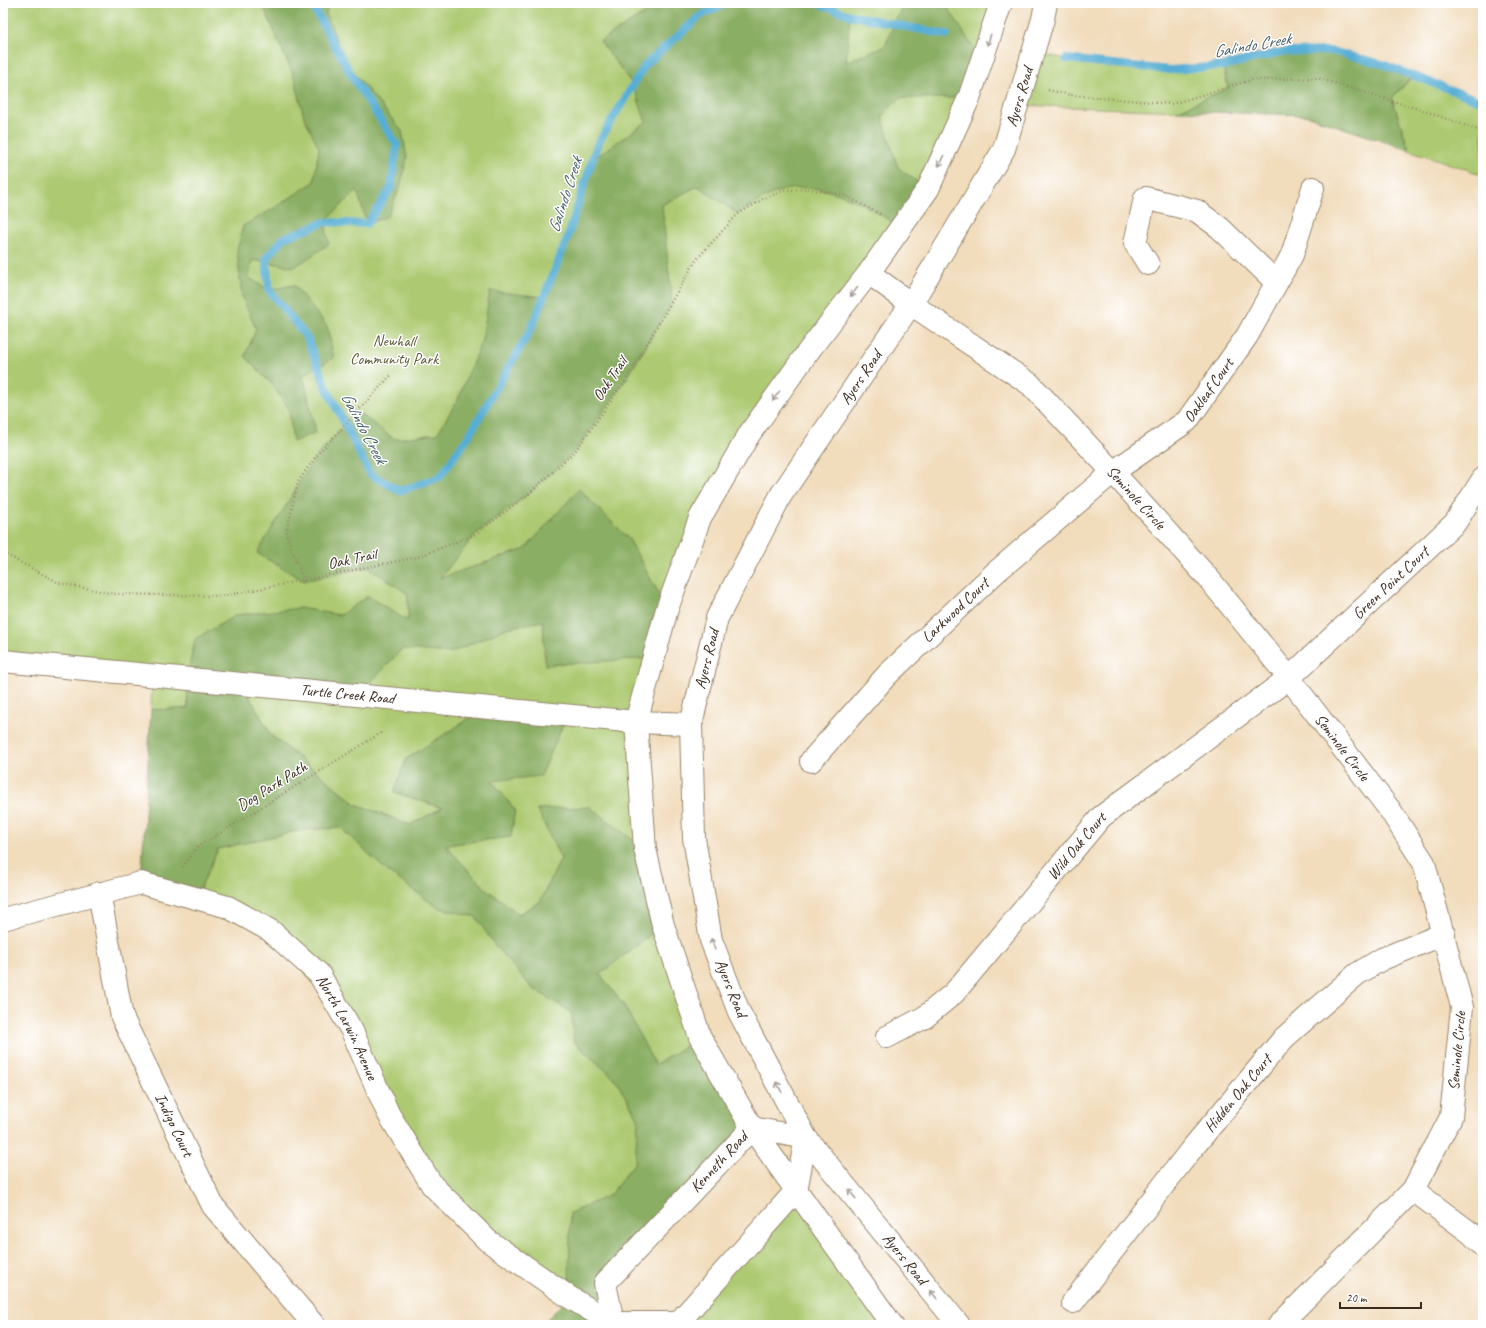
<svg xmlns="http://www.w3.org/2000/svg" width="1486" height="1328" font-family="Caveat,sans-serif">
<rect width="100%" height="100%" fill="#fff"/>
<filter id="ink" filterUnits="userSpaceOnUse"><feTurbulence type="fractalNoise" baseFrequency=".025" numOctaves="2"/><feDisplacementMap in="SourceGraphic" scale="8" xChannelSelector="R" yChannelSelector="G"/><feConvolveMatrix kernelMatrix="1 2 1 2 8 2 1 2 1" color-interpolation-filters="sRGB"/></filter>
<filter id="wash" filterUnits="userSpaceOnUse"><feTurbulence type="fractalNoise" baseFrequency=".012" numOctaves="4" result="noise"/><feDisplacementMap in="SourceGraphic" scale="16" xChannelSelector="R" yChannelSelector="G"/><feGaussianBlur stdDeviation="0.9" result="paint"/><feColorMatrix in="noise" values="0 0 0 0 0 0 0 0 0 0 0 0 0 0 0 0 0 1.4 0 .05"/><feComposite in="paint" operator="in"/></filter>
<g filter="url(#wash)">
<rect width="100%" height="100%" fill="#f1dcbb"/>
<g fill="#adca72" stroke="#747a48">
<polygon points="3,3 1001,3 928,189 700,518 636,722 645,849 537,809 561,859 540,902 519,914 486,889 444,845 515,810 491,781 567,716 442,808 410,825 356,804 271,735 242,684 187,679 188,709 151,710 152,675 3,661"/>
<polygon points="1033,52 1066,59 1170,70 1223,66 1228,88 1177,111 1017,105"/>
<polygon points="1413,76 1483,102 1483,175 1409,150 1392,98"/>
<polygon points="350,811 625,1007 599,974 663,925 700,1037 605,1283 613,1323 678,1323 796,1191 892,1325 541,1325 569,1297 432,1185 352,1031 271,931 196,898 218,849"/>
</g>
<g fill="#8aae64" stroke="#626c41">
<polygon points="262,3 329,3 326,13 345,62 402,131 407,158 400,187 388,216 367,224 357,190 325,222 329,244 295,267 252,260 249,278 269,290 294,285 327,326 334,358 303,375 316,432 293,442 289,409 273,386 245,356 256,329 242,297 237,251 243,226 276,207 314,182 319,148 304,117 295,79"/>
<path d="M662 3H817L850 15 846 62 885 46 903 3H945L982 61 969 98H900L882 116 898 168 928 189 901 228C867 205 827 180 784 190 768 194 752 205 738 214L698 186 662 205 672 302 627 378 576 450 531 492 476 534 440 578 525 549 579 489 629 539 667 609 654 658 545 665 543 621 507 628 450 653 402 649 359 695 242 684 271 735 356 804 410 825 442 808 394 792 406 759 486 708 567 715 541 776 492 781 515 810 511 837 445 845 486 889 519 914 540 902 561 859 537 809 590 807 645 849 663 925 600 974 625 1007 655 1065 700 1037 752 1128 605 1283 616 1325H541L569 1297 570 1213 610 1195 635 1162 638 1118 615 1079 574 1042 571 1012 532 988 496 947 476 917 437 907 387 871 341 828 301 830 218 849 196 898 141 883 151 710 188 708 187 678 195 639 236 615 300 608 340 615 368 596 408 621V594L368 567 304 581 257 553 316 456 358 412 394 439 437 434 458 399 482 340 490 291 544 297 567 239 592 160 646 122 633 85 600 41Z"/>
<polygon points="1332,51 1382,64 1413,76 1392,98 1409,150 1305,115 1177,111 1228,88 1223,66 1281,52"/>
</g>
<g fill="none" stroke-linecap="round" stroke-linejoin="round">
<g stroke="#57aed4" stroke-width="8">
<polyline points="311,3 356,83 397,145 391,188 367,224 325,222 284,238 266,258 269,290 307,338 327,389 370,474 400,491 440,477 468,437 531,329 567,239 597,145 645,65 700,16 727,3"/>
<polyline points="817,3 850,15 947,35"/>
<polyline points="1066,59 1170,70 1223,66 1281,52 1332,51 1382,64 1483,102"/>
</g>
</g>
</g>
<g filter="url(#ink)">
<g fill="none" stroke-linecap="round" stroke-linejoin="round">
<defs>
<g id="minor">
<polyline points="1148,264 1135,243 1145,198 1197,211 1220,228 1276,282"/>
<path id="s1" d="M869 273 911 304 1030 384 1113 472 1209 579 1289 678 1390 810 1424 863 1462 1007 1451 1117 1413 1190 1279 1325"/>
<path id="s2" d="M811 761 887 675 996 572 1113 472 1187 421 1247 336 1292 255 1313 188"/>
<path id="s3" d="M99 893 122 1017 213 1206 314 1325"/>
<path id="s4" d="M3 919 141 883 228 907 271 931 319 974 352 1031 388 1113 432 1185 487 1240 569 1297 616 1325"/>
<path id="s5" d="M887 1037 925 1017 954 993 1101 817 1289 678 1455 523 1483 479"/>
<polygon points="752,1128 806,1138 796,1191 678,1323 613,1323 605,1283"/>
<polyline points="1413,1190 1472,1234 1483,1246"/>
<path id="s6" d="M1073 1302 1190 1151 1284 1038 1357 974 1382 959 1444 934"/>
</g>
<g id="tertiary">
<path id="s7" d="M3 661 636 722 691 724"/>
<polyline points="892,1325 752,1128 700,1037 663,925 645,849 636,722 667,609 700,518 750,433 810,349 868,274 928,189 969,98 1001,3"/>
<path id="s8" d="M959 1325 806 1138 739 1012 711 940 694 838 691 724 717 618 781 495 911 304 1004 149 1043 19 1046 3"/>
</g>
</defs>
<use href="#minor" stroke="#96836c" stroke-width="24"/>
<use href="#tertiary" stroke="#96836c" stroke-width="24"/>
<g stroke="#96836c" stroke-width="2.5" stroke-dasharray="1 3" stroke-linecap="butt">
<polyline points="1048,90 1071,95 1172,104 1251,80 1318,78 1428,112 1483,132"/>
<polyline points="3,553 59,583 114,594 224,596 418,557 476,534 531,492 576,450 627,378 696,260 738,214 763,199 785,190 808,189 842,194 880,214"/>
<polyline points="304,581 286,534 298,482 316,456 392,374"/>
<polyline points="183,867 196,848 381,733"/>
</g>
<use href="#minor" stroke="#fff" stroke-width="22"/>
<use href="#tertiary" stroke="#fff" stroke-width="22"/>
</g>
<defs><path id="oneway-shaft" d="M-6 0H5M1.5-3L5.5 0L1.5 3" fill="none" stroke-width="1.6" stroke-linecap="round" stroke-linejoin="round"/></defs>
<g stroke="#a79f9a">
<use href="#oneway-shaft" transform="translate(989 40) rotate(108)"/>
<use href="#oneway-shaft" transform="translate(941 161) rotate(115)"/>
<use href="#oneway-shaft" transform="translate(854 292) rotate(128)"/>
<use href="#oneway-shaft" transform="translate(776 396) rotate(126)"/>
<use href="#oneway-shaft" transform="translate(713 944) rotate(-109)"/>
<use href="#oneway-shaft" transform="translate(779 1087) rotate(-118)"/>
<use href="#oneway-shaft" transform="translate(852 1194) rotate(-129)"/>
<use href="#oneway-shaft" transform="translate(934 1295) rotate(-129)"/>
</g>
</g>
<g text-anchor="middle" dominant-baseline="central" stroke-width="3" stroke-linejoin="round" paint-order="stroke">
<g font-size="16" fill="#3b2a1e" stroke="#fff">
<text stroke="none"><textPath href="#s8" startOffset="1393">Ayers Road</textPath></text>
<text stroke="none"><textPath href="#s8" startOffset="1069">Ayers Road</textPath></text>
<text transform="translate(610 379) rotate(-56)">Oak Trail</text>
<text stroke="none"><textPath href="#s2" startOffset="546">Oakleaf Court</textPath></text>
<text stroke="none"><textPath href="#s1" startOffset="351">Seminole Circle</textPath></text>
<text transform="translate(352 559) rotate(-12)">Oak Trail</text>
<text stroke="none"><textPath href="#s5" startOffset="683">Green Point Court</textPath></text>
<text stroke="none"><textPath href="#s2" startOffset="209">Larkwood Court</textPath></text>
<text stroke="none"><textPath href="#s8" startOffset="746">Ayers Road</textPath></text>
<text stroke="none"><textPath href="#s7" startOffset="346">Turtle Creek Road</textPath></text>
<text stroke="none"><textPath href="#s1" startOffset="675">Seminole Circle</textPath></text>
<text transform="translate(272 786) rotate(-32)">Dog Park Path</text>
<text stroke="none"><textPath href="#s5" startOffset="272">Wild Oak Court</textPath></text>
<text transform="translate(731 988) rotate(68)">Ayers Road</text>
<text stroke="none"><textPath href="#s4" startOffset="407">North Larwin Avenue</textPath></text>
<text transform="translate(1457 1051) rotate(-85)">Seminole Circle</text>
<text stroke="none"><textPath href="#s6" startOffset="266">Hidden Oak Court</textPath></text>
<text stroke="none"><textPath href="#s3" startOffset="246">Indigo Court</textPath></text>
<text transform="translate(719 1162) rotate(-47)">Kenneth Road</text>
<text transform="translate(905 1259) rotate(51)">Ayers Road</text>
</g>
<g font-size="16" fill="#5d5a37" stroke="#fff">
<text x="394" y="341">Newhall<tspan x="394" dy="18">Community Park</tspan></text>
</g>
<g font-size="17" font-style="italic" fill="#465f67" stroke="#fff">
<text transform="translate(1252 45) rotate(-10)">Galindo Creek</text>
<text transform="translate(565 195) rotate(-72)">Galindo Creek</text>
<text transform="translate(364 428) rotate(62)">Galindo Creek</text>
</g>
</g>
<rect width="1486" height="1328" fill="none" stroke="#fff" stroke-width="16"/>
<path d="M1340 1302v6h81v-6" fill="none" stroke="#3b2a1e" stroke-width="2"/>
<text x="1346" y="1302" font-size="12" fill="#3b2a1e" stroke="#ffffff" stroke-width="3" paint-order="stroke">20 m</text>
</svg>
